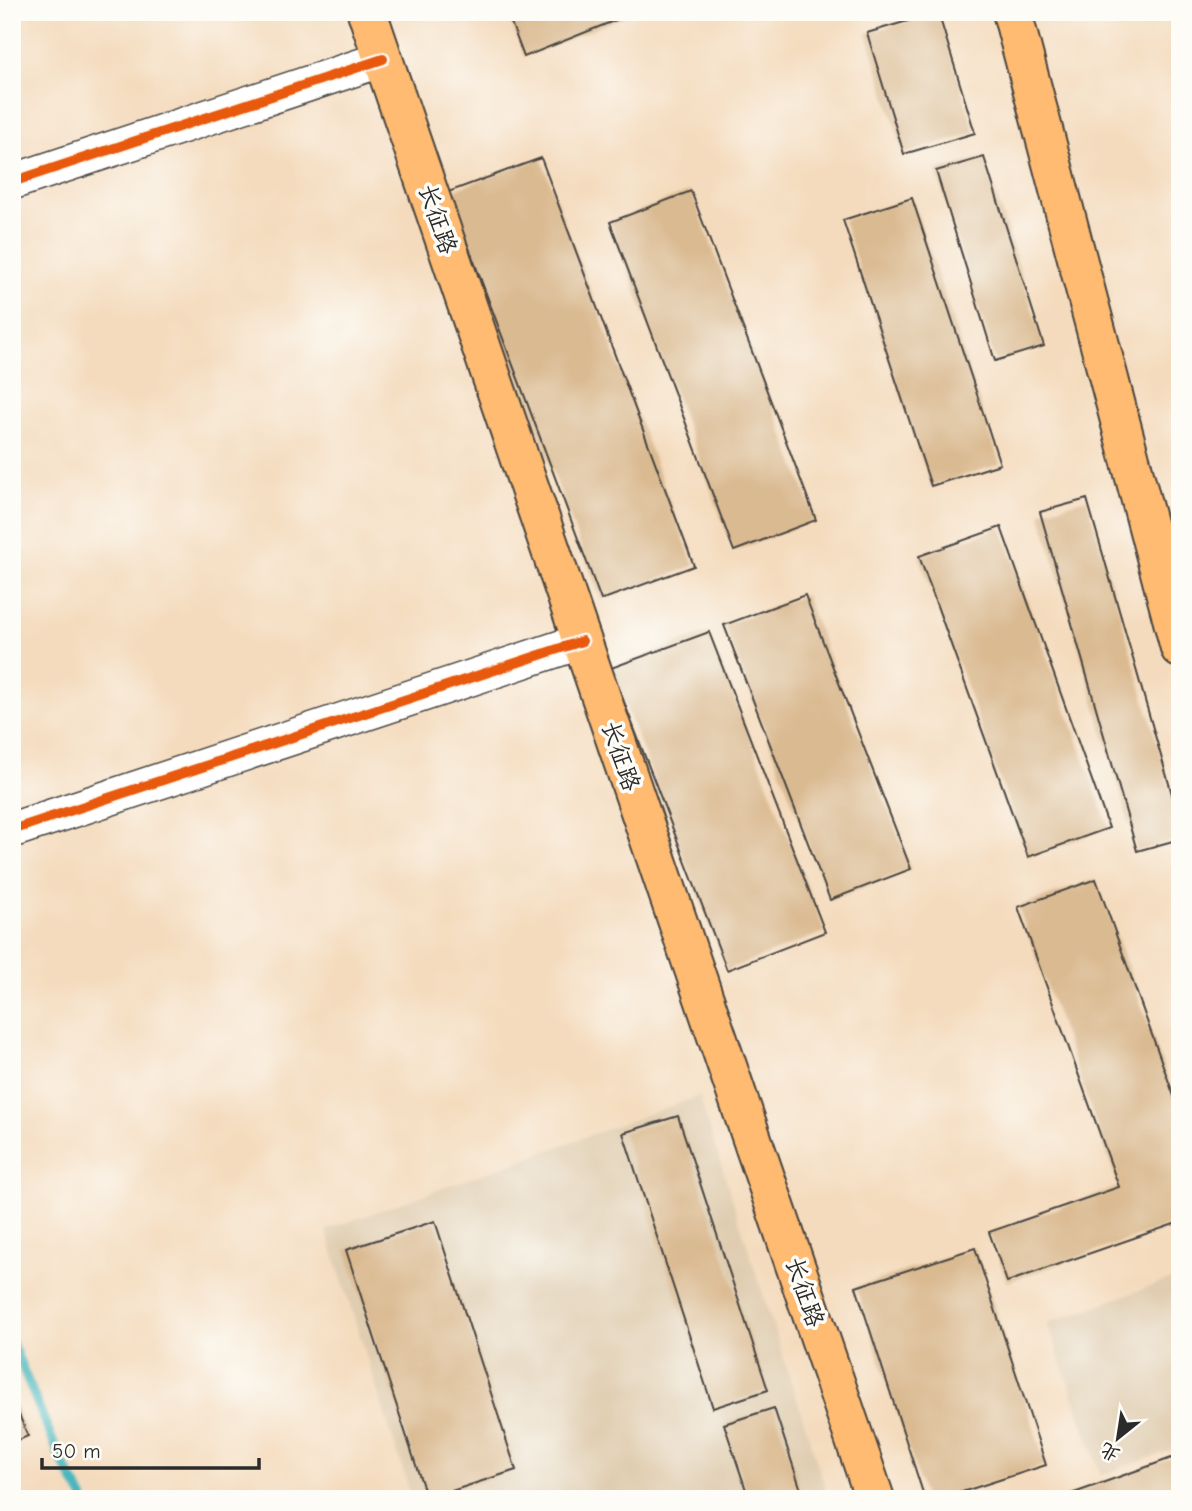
<svg xmlns="http://www.w3.org/2000/svg" width="1192" height="1511" font-family="'Comic Neue','LXGW WenKai TC',sans-serif">
<rect width="100%" height="100%" fill="#fdfcf7"/>
<filter id="ink" filterUnits="userSpaceOnUse"><feTurbulence type="fractalNoise" baseFrequency=".0143" numOctaves="2"/><feDisplacementMap in="SourceGraphic" scale="14" xChannelSelector="R" yChannelSelector="G"/><feConvolveMatrix kernelMatrix="1 2 1 2 8 2 1 2 1" color-interpolation-filters="sRGB"/></filter>
<filter id="wash" filterUnits="userSpaceOnUse"><feTurbulence type="fractalNoise" baseFrequency=".00686" numOctaves="4" result="noise"/><feDisplacementMap in="SourceGraphic" scale="28" xChannelSelector="R" yChannelSelector="G"/><feGaussianBlur stdDeviation="1.57" result="paint"/><feColorMatrix in="noise" values="0 0 0 0 0 0 0 0 0 0 0 0 0 0 0 0 0 1.4 0 .05"/><feComposite in="paint" operator="in"/></filter>
<g filter="url(#wash)">
<rect width="100%" height="100%" fill="#f4dbbe"/>
<g fill="#e0cdb1">
<polygon points="699,1096 829,1499 412,1499 326,1230"/>
<polygon points="1180,1276 1180,1447 1101,1475 1047,1323"/>
</g>
<g fill="none" stroke-linecap="round" stroke-linejoin="round">
<polyline stroke="#48b7bd" stroke-width="9" points="12,1343 61,1460 84,1499"/>
</g>
<g id="blocks">
<g fill="#daba91">
<polygon points="507,12 636,12 524,57"/>
<polygon points="938,12 975,133 904,154 867,33"/>
<polygon points="984,157 1044,346 995,361 936,171"/>
<polygon points="541,158 694,566 601,600 448,192"/>
<polygon points="691,191 816,520 734,551 610,222"/>
<polygon points="912,198 1000,464 931,486 843,220"/>
<polygon points="1087,499 1180,822 1180,839 1137,851 1040,512"/>
<polygon points="1001,527 1109,828 1028,857 919,556"/>
<polygon points="805,595 911,869 830,900 724,625"/>
<polygon points="709,632 825,932 727,970 611,668"/>
<polygon points="1096,879 1180,1113 1180,1222 1007,1282 989,1232 1119,1187 1018,907"/>
<polygon points="678,1116 768,1390 713,1408 623,1133"/>
<polygon points="435,1221 516,1470 427,1499 346,1250"/>
<polygon points="975,1248 1046,1465 940,1499 925,1499 856,1287"/>
<polygon points="12,1398 28,1436 12,1443"/>
<polygon points="774,1408 804,1499 749,1499 724,1424"/>
<polygon points="1180,1455 1180,1499 1063,1499 1063,1497"/>
</g>
</g>
</g>
<g filter="url(#ink)">
<use href="#blocks" fill-opacity="0" stroke="#494541" stroke-width="2"/>
<g fill="none" stroke-linecap="round" stroke-linejoin="round">
<defs>
<g id="minor">
<polyline points="12,182 383,59"/>
<polyline points="12,830 582,641"/>
</g>
<g id="major">
<polyline points="367,12 875,1499"/>
<polyline points="1012,12 1180,648"/>
</g>
</defs>
<use href="#minor" stroke="#494541" stroke-width="38"/>
<use href="#major" stroke="#494541" stroke-width="42"/>
<use href="#minor" stroke="#fff" stroke-width="35"/>
<use href="#major" stroke="#febb71" stroke-width="38"/>
<defs>
<g id="cycleway">
<polyline points="12,182 383,59"/>
<polyline points="12,830 582,641"/>
</g>
</defs>
<use href="#cycleway" stroke="#fdfcf7" stroke-width="15"/>
<use href="#cycleway" stroke="#e8590c" stroke-width="10"/>
</g>
</g>
<g text-anchor="middle" dominant-baseline="central" stroke-width="7" stroke-linejoin="round" paint-order="stroke">
<g font-size="24" fill="#2b2b2b" stroke="#fdfcf7">
<text transform="translate(438 219) rotate(71)">长征路</text>
<text transform="translate(621 756) rotate(71)">长征路</text>
<text transform="translate(805 1292) rotate(71)">长征路</text>
</g>
</g>
<rect width="1192" height="1511" fill="none" stroke="#fdfcf7" stroke-width="42"/>
<g transform="translate(1118 1438) rotate(210)" stroke="#fdfcf7" stroke-width="5" paint-order="stroke">
<path d="M0-5L12 26L0 18L-12 26Z" fill="#2b2b2b"/>
<text y="-10" font-size="19" font-weight="bold" text-anchor="middle" fill="#2b2b2b">北</text>
</g>
<path d="M42 1458v10h217v-10" fill="none" stroke="#2b2b2b" stroke-width="3.5"/>
<text x="52" y="1458" font-size="21" fill="#2b2b2b" stroke="#fdfcf7" stroke-width="5" paint-order="stroke">50 m</text>
</svg>
